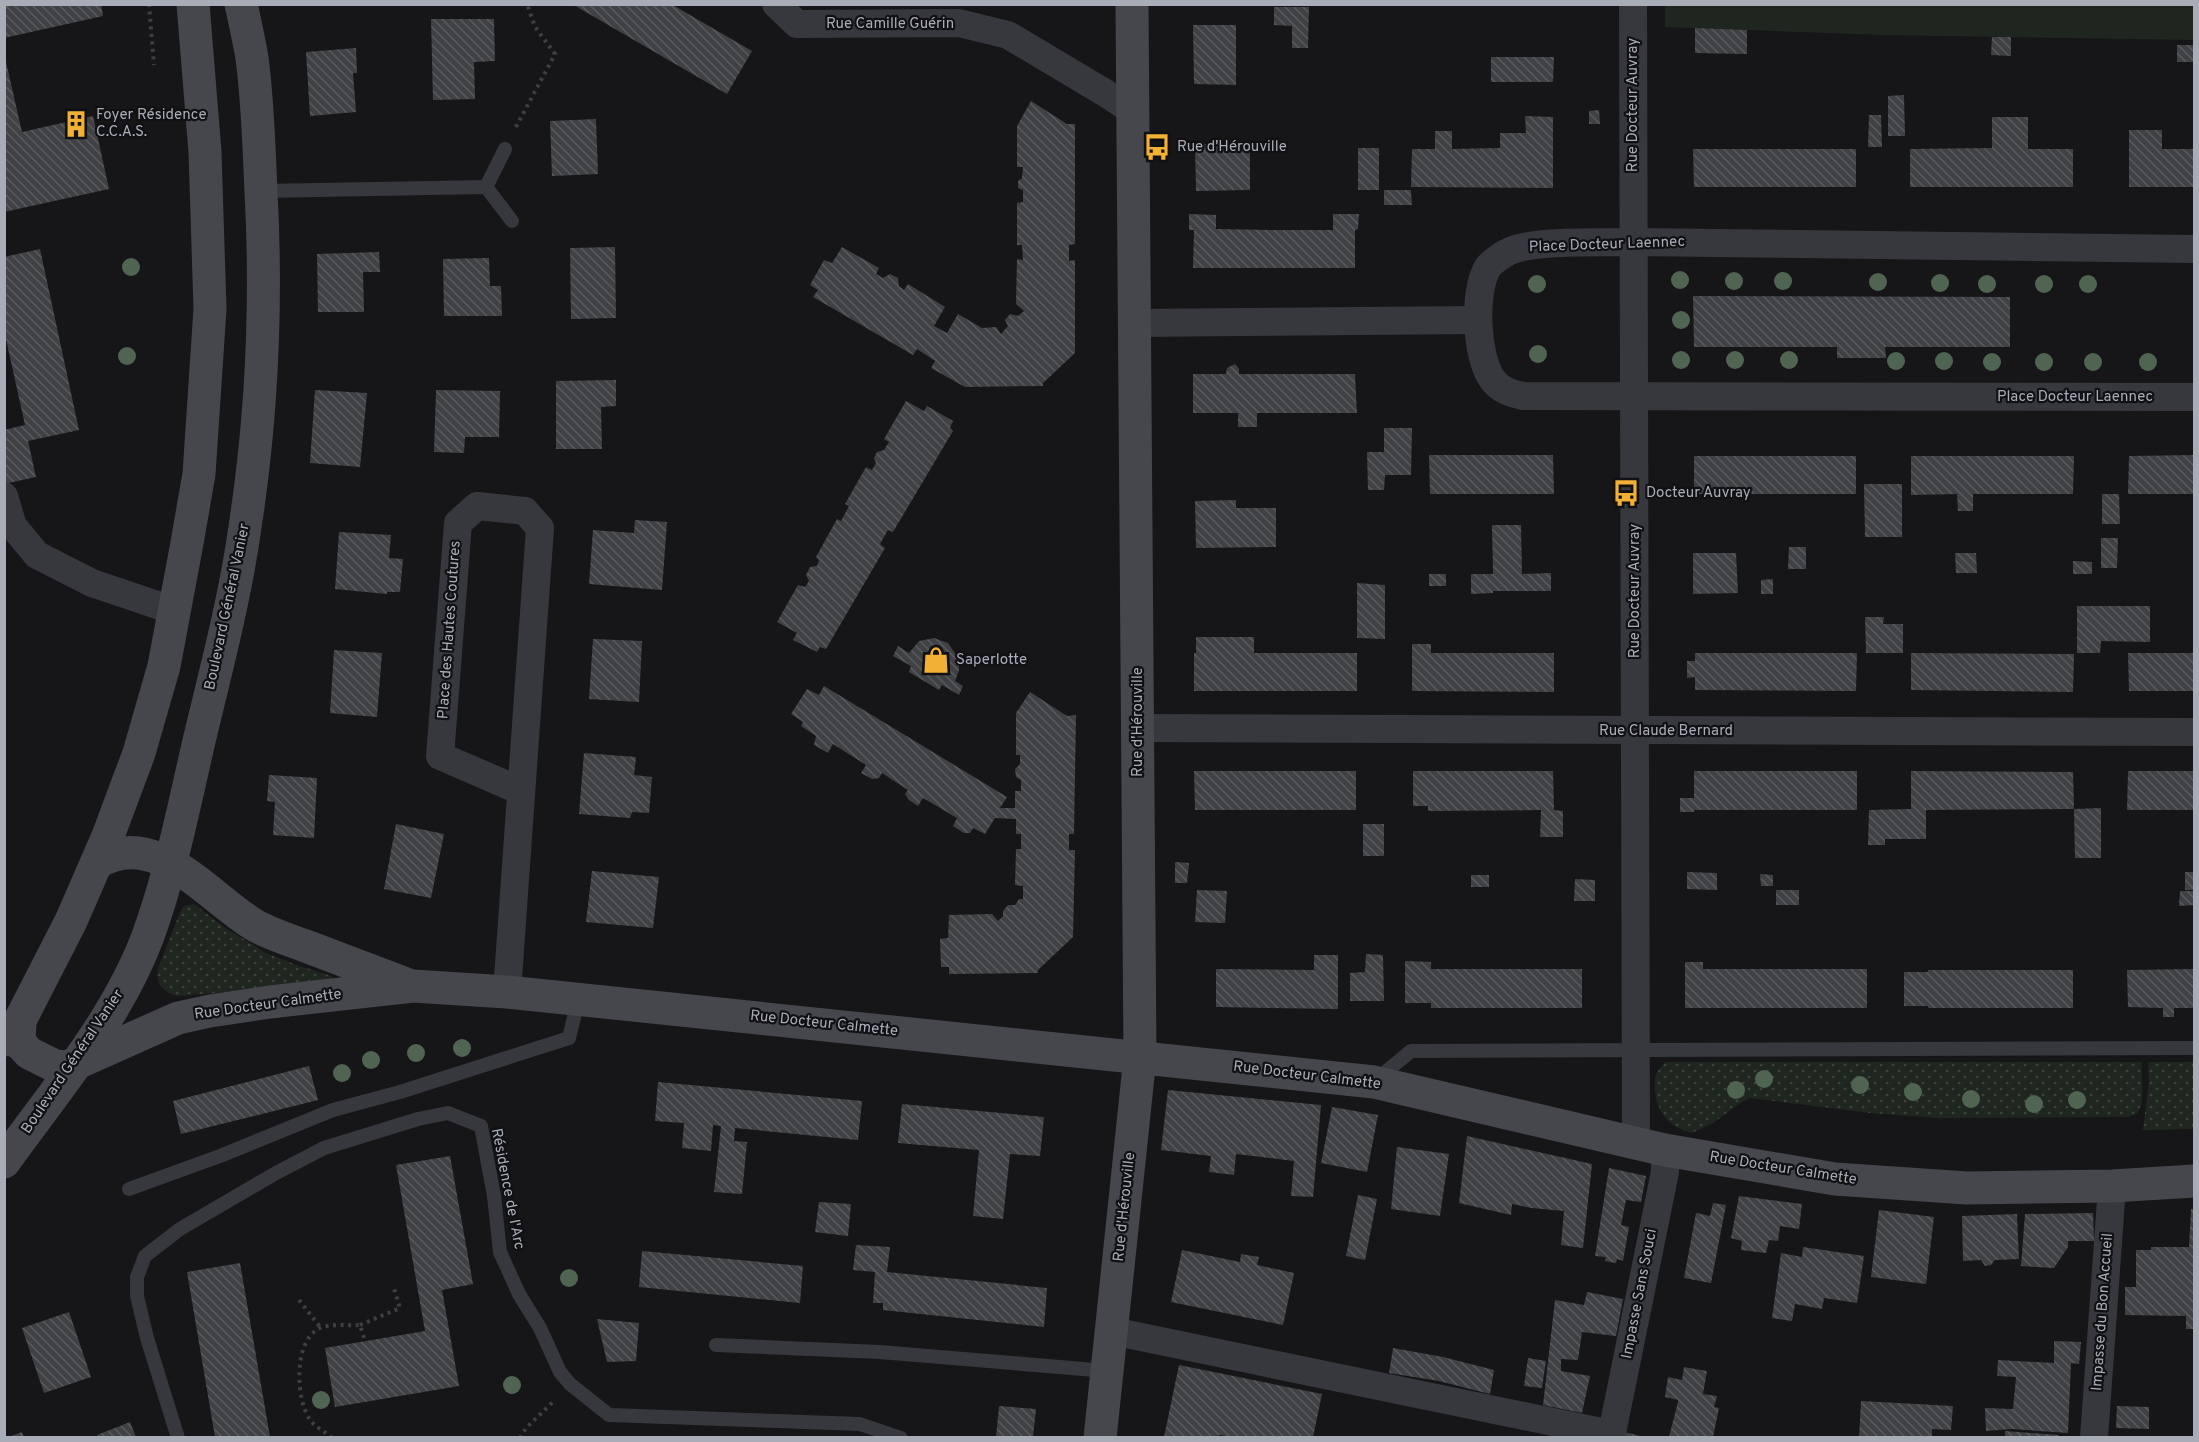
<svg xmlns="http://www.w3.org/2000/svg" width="2199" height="1442" font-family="Overpass,sans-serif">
<defs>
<pattern id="grass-dots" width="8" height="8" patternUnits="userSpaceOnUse" patternTransform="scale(1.5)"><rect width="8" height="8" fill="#1e261f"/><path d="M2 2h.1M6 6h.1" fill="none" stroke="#3c433d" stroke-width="1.8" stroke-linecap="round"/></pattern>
<pattern id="building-back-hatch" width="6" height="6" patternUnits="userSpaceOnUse" patternTransform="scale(1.5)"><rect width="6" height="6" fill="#404145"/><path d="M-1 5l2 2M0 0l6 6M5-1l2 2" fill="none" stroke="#595a5e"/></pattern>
</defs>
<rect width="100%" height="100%" fill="#161618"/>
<g fill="url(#grass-dots)">
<path d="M194 904 224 927 266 953 297 965 331 976 333 979 289 987 178 996C162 992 154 983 159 966L180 912 184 906Z"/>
<path d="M1666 1062H2142C2140 1080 2146 1097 2138 1113L2127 1117 1938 1118 1871 1113 1750 1098 1739 1104 1713 1123 1692 1133C1670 1127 1657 1114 1655 1090 1654 1076 1656 1071 1666 1062Z"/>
<polygon points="2148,1062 2194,1062 2194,1129 2143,1130 2149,1081"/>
</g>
<polygon fill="#1e261f" points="1665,5 2194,5 2194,40 1883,35 1665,27"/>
<g fill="url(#building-back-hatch)">
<polygon points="4,4 101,4 103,16 4,38"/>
<polygon points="572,4 671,4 752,51 727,94"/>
<polygon points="1274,7 1309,7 1308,48 1292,48 1292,26 1274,25"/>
<polygon points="431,19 494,19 495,61 474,62 475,99 433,100"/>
<polygon points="1193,25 1236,25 1236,85 1194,84"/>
<polygon points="1695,28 1747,30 1747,54 1695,53"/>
<polygon points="1992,37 2011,37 2011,56 1991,55"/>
<rect x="2177" y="45" width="17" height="17"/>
<polygon points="356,48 357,73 353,73 356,112 310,116 306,52"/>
<polygon points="4,53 22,132 93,116 109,189 4,212"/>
<polygon points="1491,57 1554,57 1553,82 1491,82"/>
<polygon points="1904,95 1905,136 1888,136 1888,96"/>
<polygon points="1031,101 1067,124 1075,124 1075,244 1069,245 1069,261 1075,260 1075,353 1043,383 1043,386 965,387 931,368 935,361 917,349 913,355 813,297 818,290 810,285 824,260 832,263 842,247 879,268 876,274 883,278 890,274 898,278 899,286 904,290 908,284 945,307 934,326 947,333 958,314 982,328 996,327 1001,334 1008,326 1005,320 1010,314 1018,316 1024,311 1016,304 1017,259 1023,260 1022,245 1017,245 1017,203 1023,202 1023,190 1018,188 1018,181 1022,178 1023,167 1017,167 1017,126"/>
<polygon points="1599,110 1600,124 1589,124 1589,111"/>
<polygon points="1869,115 1881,115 1882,147 1868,147"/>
<polygon points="1525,116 1553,117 1553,188 1411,187 1412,149 1435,149 1435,131 1452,131 1452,149 1500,148 1500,133 1526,133"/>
<polygon points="1992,117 2028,117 2028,149 2073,149 2073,187 1910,187 1910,149 1992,148"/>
<polygon points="596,119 598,174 552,176 550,121"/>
<polygon points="2129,130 2162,130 2162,149 2194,149 2194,187 2129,187"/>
<polygon points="1195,144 1250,144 1250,190 1196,191"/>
<rect x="1358" y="148" width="21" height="42"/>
<polygon points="1693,149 1856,149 1856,187 1694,187"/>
<polygon points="1384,190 1411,190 1412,205 1384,205"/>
<polygon points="1189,214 1216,215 1216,229 1274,230 1333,230 1333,214 1359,214 1358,229 1355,230 1355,268 1193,268 1194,230 1189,230"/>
<polygon points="615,247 616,318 571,319 570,248"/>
<polygon points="40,249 79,430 28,441 36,477 4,484 4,430 25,425 4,330 4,257"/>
<polygon points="379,252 380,272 363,272 364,312 318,312 317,254"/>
<polygon points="489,258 490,286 501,286 502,316 444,316 443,259"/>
<polygon points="1693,296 2010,297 2010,347 1885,347 1886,358 1837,358 1837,347 1694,347"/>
<polygon points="1235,364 1239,369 1239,374 1355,374 1357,413 1257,413 1257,427 1238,427 1238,413 1193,413 1193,374 1226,374 1227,368"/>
<polygon points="616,380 616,406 601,407 602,449 556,449 556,381"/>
<polygon points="315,390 367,393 360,467 310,463"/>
<polygon points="436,390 500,391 499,437 465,437 464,453 434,452"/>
<polygon points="906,401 924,411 927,406 953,421 950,428 953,431 893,532 888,530 880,544 885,548 826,649 820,647 817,652 793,640 797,633 777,622 798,585 805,587 809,581 806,575 810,567 817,566 819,560 816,557 837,519 841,521 849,506 845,504 866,467 872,470 876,463 874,458 877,452 884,450 889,442 884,439"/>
<polygon points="1384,428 1412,428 1411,475 1385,475 1384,490 1368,490 1367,452 1384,452"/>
<polygon points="1429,455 1553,455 1554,494 1430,494"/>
<polygon points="2194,455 2194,494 2128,494 2129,456"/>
<rect x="1694" y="456" width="162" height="38"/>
<polygon points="1911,456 2074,456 2073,494 1973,494 1973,511 1958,511 1957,494 1911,495"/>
<polygon points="1864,484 1902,484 1902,537 1865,537"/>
<polygon points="2102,494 2119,494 2120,524 2102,524"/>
<polygon points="1236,500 1236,508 1276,508 1276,547 1196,548 1195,501"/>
<polygon points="635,520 667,522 662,590 589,584 593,530 634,533"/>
<polygon points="1492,525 1521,525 1522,574 1551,573 1551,591 1493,591 1493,593 1471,594 1471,574 1493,574"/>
<polygon points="339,532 391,535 389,558 403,559 400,592 387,592 387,594 335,589"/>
<polygon points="2101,538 2118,538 2117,568 2101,568"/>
<polygon points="1789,547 1806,547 1806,569 1788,569"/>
<polygon points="1693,553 1736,553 1738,593 1693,594"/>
<polygon points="1955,553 1976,553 1977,573 1956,573"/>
<polygon points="2073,561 2092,562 2092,574 2073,574"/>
<rect x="1429" y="574" width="17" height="12"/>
<polygon points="1773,579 1773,594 1761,594 1761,580"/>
<polygon points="1357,583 1385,585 1385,639 1357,638"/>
<polygon points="2077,606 2150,606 2150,642 2101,641 2100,653 2077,653"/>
<polygon points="1865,617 1884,617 1883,624 1903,624 1903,653 1866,653"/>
<polygon points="1196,637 1254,637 1254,653 1357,653 1357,691 1194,691 1194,653 1196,653"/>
<polygon points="934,638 948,643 959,659 959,670 955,681 963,686 959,695 942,685 939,690 909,672 911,666 893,656 898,646 909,653 919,641"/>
<polygon points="593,639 642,641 639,702 589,699"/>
<polygon points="1412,644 1431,644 1431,653 1554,653 1554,692 1412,691"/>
<polygon points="334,650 382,653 377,717 330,713"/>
<polygon points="1695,653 1857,653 1856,691 1695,690 1695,677 1687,678 1687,661 1695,661"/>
<polygon points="1911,653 2074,654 2073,692 1911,690"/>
<polygon points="2128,653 2194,653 2194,691 2129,691"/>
<polygon points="824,686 1007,797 1000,808 1015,808 1015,791 1021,791 1021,780 1016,777 1015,769 1020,764 1020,755 1016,755 1016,713 1030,692 1067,716 1076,715 1074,834 1069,834 1069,850 1075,850 1073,937 1038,970 1038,973 949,974 949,967 941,967 940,939 948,938 949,915 992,914 998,921 1003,916 1003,911 1008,905 1015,905 1019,899 1023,899 1023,886 1015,885 1016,849 1021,849 1021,834 1016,834 1016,819 995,818 985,834 973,828 970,833 964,833 953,826 957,818 923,798 918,806 909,800 905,794 908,790 882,773 879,778 872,779 861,773 866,765 833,744 828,753 814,745 816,736 801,726 803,722 791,714 807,689 819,695"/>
<polygon points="584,753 636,757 634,775 652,777 649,813 632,812 630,818 579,814"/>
<polygon points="1194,771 1356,771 1356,810 1195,810"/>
<polygon points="1413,771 1553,771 1554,810 1563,811 1563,837 1540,837 1541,810 1428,811 1428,806 1413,806"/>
<polygon points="1694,771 1857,771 1857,810 1694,810 1694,812 1680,812 1680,798 1694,798"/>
<polygon points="1911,771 2073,772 2074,809 2101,808 2101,858 2075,858 2074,809 1926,810 1926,839 1885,839 1885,845 1868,845 1869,810 1911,809"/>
<polygon points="2128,771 2194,771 2194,810 2127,810"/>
<polygon points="269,775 317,778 314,838 273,835 275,802 267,801"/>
<polygon points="396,824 444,834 431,898 384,889"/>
<rect x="1363" y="824" width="21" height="32"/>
<polygon points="1175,862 1189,863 1187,883 1175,883"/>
<polygon points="592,871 659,877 653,928 586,922"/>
<polygon points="1687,872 1717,873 1717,890 1687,889"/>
<rect x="2185" y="872" width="9" height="18"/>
<polygon points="1760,874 1773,875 1773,886 1761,886"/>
<rect x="1471" y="875" width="18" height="12"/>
<polygon points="1575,879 1595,880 1595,901 1574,901"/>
<polygon points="1197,890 1227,891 1225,923 1195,922"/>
<rect x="1776" y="890" width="23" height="15"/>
<polygon points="2180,891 2194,891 2194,905 2179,906"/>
<polygon points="1366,954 1383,955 1384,1001 1350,1001 1350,973 1365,972"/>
<polygon points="1314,955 1338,955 1338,1009 1216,1007 1216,969 1314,970"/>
<polygon points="1405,961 1431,962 1431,969 1582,969 1582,1008 1431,1008 1431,1003 1405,1003"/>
<polygon points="1685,962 1703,962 1703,969 1867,969 1867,1008 1685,1008"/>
<polygon points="2194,969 2194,1008 2174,1008 2174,1017 2163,1017 2163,1008 2128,1007 2127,970"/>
<polygon points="1928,970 2073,970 2073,1008 1928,1008 1928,1006 1904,1006 1904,972 1928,972"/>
<polygon points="309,1066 318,1100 181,1134 173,1101"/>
<polygon points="658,1082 862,1101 858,1140 735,1128 734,1141 747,1142 742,1194 714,1192 721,1126 713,1125 711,1151 682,1148 684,1123 655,1121"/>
<polygon points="1168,1090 1321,1105 1313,1197 1291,1196 1294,1161 1236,1154 1234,1175 1209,1172 1211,1156 1161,1150"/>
<polygon points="902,1104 1044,1117 1040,1156 1010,1154 1003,1219 973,1216 979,1150 898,1143"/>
<polygon points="1332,1107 1378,1115 1367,1172 1321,1163"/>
<polygon points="1467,1136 1592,1164 1583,1248 1561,1245 1564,1211 1532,1208 1512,1204 1511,1215 1459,1203"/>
<polygon points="1397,1147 1449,1154 1440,1216 1391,1209"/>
<polygon points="450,1156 473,1284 442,1290 459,1386 335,1407 325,1348 425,1331 396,1165"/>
<polygon points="1609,1168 1646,1176 1641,1202 1626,1200 1621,1225 1629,1227 1623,1261 1617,1259 1616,1263 1605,1261 1606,1257 1595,1256"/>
<polygon points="1358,1195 1377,1199 1365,1260 1346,1256"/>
<polygon points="1739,1196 1802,1204 1799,1229 1780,1226 1778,1241 1769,1240 1766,1253 1741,1250 1742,1241 1731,1238"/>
<polygon points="819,1202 851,1204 848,1236 815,1232"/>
<polygon points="1713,1203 1726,1205 1711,1283 1684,1278 1696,1213 1710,1216"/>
<polygon points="2191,1209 2194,1209 2194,1329 2186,1329 2186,1316 2125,1315 2125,1287 2136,1287 2136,1250 2151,1250 2151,1247 2189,1247"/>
<polygon points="1879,1210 1934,1217 1926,1284 1871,1277"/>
<polygon points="2093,1213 2094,1241 2068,1241 2068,1247 2054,1268 2021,1266 2025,1214"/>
<polygon points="2017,1214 2019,1259 1995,1260 1991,1265 1985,1266 1981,1260 1963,1261 1962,1216"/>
<polygon points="856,1245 890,1247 887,1272 1047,1288 1044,1327 883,1310 883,1303 873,1303 875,1272 853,1270"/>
<polygon points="1803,1247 1864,1256 1857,1303 1824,1298 1822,1309 1795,1304 1792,1321 1772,1318 1781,1253 1802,1257"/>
<polygon points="1182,1250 1240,1262 1241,1254 1259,1257 1257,1265 1294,1273 1283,1325 1171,1302"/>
<polygon points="642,1251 803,1266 800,1303 639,1287"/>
<polygon points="240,1263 270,1437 215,1437 187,1272"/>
<polygon points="1587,1292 1623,1299 1616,1336 1582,1332 1578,1360 1561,1359 1561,1371 1590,1376 1582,1413 1543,1405 1555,1300 1584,1305"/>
<polygon points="69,1312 91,1377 44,1393 22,1328"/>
<polygon points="597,1319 639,1323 636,1361 607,1362"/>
<polygon points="2054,1341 2081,1342 2079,1364 2071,1363 2068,1433 2012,1429 1986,1431 1985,1408 2013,1409 2016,1377 1997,1376 1998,1360 2054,1363"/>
<polygon points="1393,1348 1443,1357 1494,1370 1490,1394 1439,1381 1389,1373"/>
<polygon points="1528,1358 1546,1361 1542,1388 1524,1386"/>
<polygon points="1179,1365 1322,1394 1313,1437 1234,1437 1219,1435 1218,1437 1164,1437"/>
<polygon points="1684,1367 1707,1371 1703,1394 1717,1396 1714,1407 1719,1408 1713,1437 1669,1437 1678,1402 1678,1400 1665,1397 1668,1377 1682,1380"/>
<polygon points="1861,1401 1953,1406 1951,1430 1932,1429 1932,1437 1859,1437"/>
<polygon points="999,1406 1036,1409 1033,1437 996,1437"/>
<polygon points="2117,1406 2149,1407 2149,1429 2116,1428"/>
<polygon points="130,1422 136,1437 98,1437 97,1435"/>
<polygon points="2005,1431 2059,1435 2058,1437 2005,1437"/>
<polygon points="22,1432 24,1437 9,1437"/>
<polygon points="1624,1432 1645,1437 1623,1437"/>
</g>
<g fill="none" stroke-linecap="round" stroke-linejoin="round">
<g stroke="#3d3f44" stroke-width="4" stroke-dasharray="3 4.5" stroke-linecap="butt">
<polyline points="149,4 154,65"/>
<polyline points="516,127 555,54 535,27 527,4"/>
<polyline points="299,1300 321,1328"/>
<polyline points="360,1325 400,1308 393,1285"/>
<path d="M332 1438C325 1431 316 1428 310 1420 296 1399 293 1344 318 1329 329 1323 348 1326 360 1325L365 1341"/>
<polyline points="520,1438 526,1428 554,1401"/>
</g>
<g stroke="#37383d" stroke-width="14">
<polyline points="486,187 512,221"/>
<polyline points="261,191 486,187 505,149"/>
<polyline points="1376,1080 1411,1051 2194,1048"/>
<polyline points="129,1189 220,1156 333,1110 400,1092 569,1038 578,1001"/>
<polyline points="716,1345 880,1352 1107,1371"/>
<polyline points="178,1438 147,1338 137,1296 137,1277 145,1256 180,1229 276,1173 324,1148 418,1119 448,1113 481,1126 494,1196 500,1252 519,1294 540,1328 560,1372 570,1384 609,1415 860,1424 901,1438"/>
</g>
<g stroke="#37383d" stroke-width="28">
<polyline points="776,4 797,24 959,23 1008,35 1107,94 1133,111"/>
<polyline points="1633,4 1636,1142"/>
<path d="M2194 249 1633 242C1604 243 1529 239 1506 253 1501 256 1492 262 1488 267 1473 292 1476 355 1492 379 1500 390 1510 393 1523 396L2194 397"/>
<polyline points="1135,323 1478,320"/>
<polyline points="4,496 13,526 37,555 92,583 175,611"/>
<polyline points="1138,728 2194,732"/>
<polyline points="507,992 540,528 525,511 477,506 458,523 440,756 521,791"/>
<polyline points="1112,1331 1611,1434"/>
<polyline points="1611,1438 1665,1172 1665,1150"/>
<polyline points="2094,1438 2112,1186"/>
</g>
<g stroke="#45474d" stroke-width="33">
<path d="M97 863C155 825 211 900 256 926 273 935 293 941 311 948 343 960 374 972 406 984"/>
<polyline points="20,1022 19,1042 29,1053 55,1066 65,1067 75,1064 178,1018 210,1011 270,1002 413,986 507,992 1374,1082 1665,1150 1835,1179 1967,1188 2112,1186 2194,1181"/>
<polyline points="10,1040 71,921 108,836 139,753 164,666 187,543 199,474 210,309 205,152 193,4"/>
<path d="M4 1162C55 1091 117 1019 148 936 171 873 184 806 199 741 216 670 235 599 245 527 262 416 267 304 261 192 259 148 258 103 252 58 249 40 245 22 241 4"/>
<polyline points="1100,1438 1140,1057 1132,4"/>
</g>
</g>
<g fill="#506452">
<circle cx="131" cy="267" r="9"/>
<circle cx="1680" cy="280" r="9"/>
<circle cx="1734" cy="281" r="9"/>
<circle cx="1783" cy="281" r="9"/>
<circle cx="1878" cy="282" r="9"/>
<circle cx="1940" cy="283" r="9"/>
<circle cx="1537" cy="284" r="9"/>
<circle cx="1987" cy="284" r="9"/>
<circle cx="2044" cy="284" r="9"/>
<circle cx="2088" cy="284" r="9"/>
<circle cx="1681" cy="320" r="9"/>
<circle cx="1538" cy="354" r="9"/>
<circle cx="127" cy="356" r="9"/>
<circle cx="1681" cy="360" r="9"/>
<circle cx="1735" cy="360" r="9"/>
<circle cx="1789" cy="360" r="9"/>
<circle cx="1896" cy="361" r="9"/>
<circle cx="1944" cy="361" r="9"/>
<circle cx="1992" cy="362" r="9"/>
<circle cx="2044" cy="362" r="9"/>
<circle cx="2093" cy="362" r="9"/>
<circle cx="2148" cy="362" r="9"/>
<circle cx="462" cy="1048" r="9"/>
<circle cx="416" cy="1053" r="9"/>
<circle cx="371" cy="1060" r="9"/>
<circle cx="342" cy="1073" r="9"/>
<circle cx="1764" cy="1079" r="9"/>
<circle cx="1860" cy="1085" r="9"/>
<circle cx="1736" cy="1090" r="9"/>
<circle cx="1913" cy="1092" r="9"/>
<circle cx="1971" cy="1099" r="9"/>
<circle cx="2077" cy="1100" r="9"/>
<circle cx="2034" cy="1104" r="9"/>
<circle cx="569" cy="1278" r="9"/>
<circle cx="512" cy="1385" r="9"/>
<circle cx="321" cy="1400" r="9"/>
</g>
<defs>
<symbol id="building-bare" viewBox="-9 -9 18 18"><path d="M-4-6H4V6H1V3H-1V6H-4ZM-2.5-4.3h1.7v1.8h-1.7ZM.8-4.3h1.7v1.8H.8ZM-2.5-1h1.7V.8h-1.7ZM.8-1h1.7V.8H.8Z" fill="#f2b134" stroke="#111113" stroke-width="2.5" paint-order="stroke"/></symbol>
<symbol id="bus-bare" viewBox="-9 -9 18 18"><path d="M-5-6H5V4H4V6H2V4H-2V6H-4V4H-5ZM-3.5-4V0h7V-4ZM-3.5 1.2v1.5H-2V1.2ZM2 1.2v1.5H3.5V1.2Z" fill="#f2b134" stroke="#111113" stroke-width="2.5" paint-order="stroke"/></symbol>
<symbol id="shop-bare" viewBox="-9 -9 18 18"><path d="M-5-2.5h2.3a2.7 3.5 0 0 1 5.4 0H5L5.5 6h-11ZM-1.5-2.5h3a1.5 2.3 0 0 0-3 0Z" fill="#f2b134" stroke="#111113" stroke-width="2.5" paint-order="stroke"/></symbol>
</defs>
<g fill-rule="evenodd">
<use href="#building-bare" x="57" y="105" width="38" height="38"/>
<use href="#bus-bare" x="1138" y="128" width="38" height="38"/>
<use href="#bus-bare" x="1607" y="474" width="38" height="38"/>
<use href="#shop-bare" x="917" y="641" width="38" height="38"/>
</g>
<g text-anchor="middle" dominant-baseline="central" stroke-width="4.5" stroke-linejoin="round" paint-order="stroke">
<g font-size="15" fill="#a8adb8" stroke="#111113">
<text x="890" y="24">Rue Camille Guérin</text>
<text transform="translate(1633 105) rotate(-90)">Rue Docteur Auvray</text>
<text transform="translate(1607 245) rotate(-2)">Place Docteur Laennec</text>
<text x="2075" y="397">Place Docteur Laennec</text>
<text transform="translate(1635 591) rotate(-90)">Rue Docteur Auvray</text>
<text transform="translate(228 607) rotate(-78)">Boulevard Général Vanier</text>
<text transform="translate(450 630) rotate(-86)">Place des Hautes Coutures</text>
<text transform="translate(1138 722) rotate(-90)">Rue d'Hérouville</text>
<text x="1666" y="731">Rue Claude Bernard</text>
<text transform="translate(268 1005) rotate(-8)">Rue Docteur Calmette</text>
<text transform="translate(824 1024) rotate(6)">Rue Docteur Calmette</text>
<text transform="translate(73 1062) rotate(-56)">Boulevard Général Vanier</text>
<text transform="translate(1307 1076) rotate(7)">Rue Docteur Calmette</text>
<text transform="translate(1783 1169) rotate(9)">Rue Docteur Calmette</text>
<text transform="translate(507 1189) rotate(79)">Résidence de l'Arc</text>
<text transform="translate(1125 1207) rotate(-84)">Rue d'Hérouville</text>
<text transform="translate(1640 1294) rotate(-79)">Impasse Sans Souci</text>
<text transform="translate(2103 1312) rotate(-86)">Impasse du Bon Accueil</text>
</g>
<g font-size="15" fill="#a8adb8" stroke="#111113" text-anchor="start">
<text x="96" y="115">Foyer Résidence<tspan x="96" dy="17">C.C.A.S.</tspan></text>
<text x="1177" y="147">Rue d'Hérouville</text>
<text x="1646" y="493">Docteur Auvray</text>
<text x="956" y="660">Saperlotte</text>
</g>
</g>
<rect width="2199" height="1442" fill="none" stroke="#a8adb8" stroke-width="12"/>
</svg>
